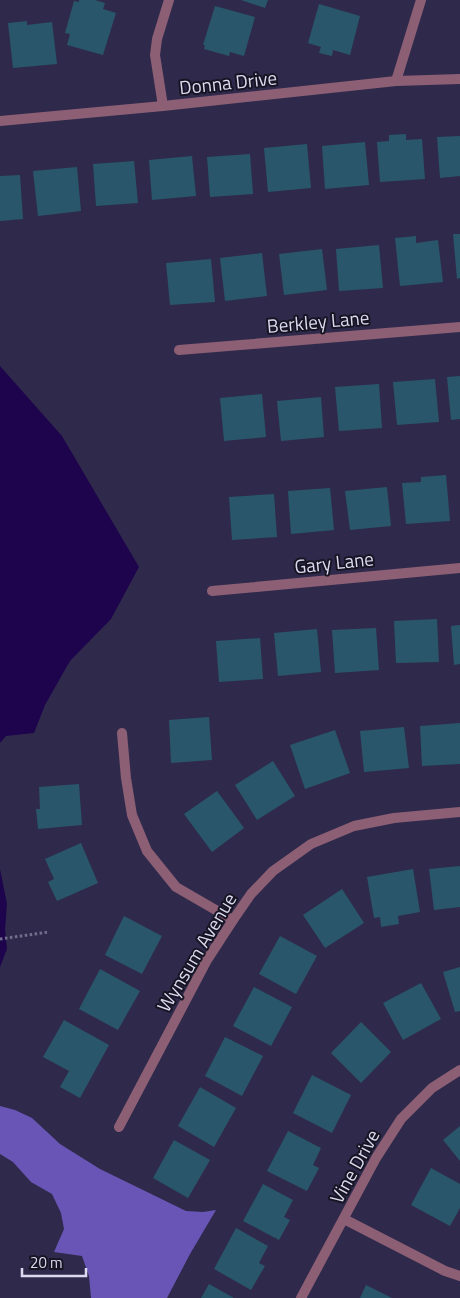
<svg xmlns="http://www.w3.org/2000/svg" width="460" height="1298" font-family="'Titillium Web',sans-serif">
<rect width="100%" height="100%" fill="#2f2a4b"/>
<polygon fill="#6955b6" points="0,1106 15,1110 32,1118 60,1144 100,1169 186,1211 203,1212 216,1210 190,1254 167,1298 91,1298 89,1276 82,1256 54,1252 64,1229 61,1213 52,1194 31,1182 13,1162 0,1154"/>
<g fill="#1e044d">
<polygon points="0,366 62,436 139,567 111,619 70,661 45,705 34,733 6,736 0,743"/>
<polygon points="0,869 7,904 5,930 7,949 0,967"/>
</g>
<g fill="#29566a">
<polygon points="79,0 95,0 105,3 103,9 116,13 103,55 67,45 70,34 65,33 74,1 79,2"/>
<polygon points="241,0 268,0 265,8"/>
<polygon points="319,4 360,16 350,55 333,50 332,56 319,53 321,47 308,43"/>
<polygon points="215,6 255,17 244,56 230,52 229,56 204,49 205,45 203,45"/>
<polygon points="27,21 27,25 52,22 57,64 13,68 8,23"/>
<polygon points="406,134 406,140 422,139 425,179 380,182 377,142 389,141 389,135"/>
<polygon points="460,136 460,176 440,178 437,137"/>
<polygon points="365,142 369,185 325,189 322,146"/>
<polygon points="307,144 311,188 268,192 264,148"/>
<polygon points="250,154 253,194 210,197 207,157"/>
<polygon points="192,156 196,196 152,200 149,160"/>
<polygon points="134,161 138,203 96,206 93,164"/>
<polygon points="77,167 81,211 38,216 33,171"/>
<polygon points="20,175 23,219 0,221 0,176"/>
<polygon points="453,234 460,234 460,278 457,279"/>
<polygon points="416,236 416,243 438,240 443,282 400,286 395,238"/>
<polygon points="379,245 383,288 339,291 336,249"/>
<polygon points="322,249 327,290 284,295 279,254"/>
<polygon points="262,253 267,296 225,301 220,258"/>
<polygon points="211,259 215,302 170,305 166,263"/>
<polygon points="460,376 460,419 451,420 447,377"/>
<polygon points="435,379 439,422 397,425 393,382"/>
<polygon points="379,384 382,428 339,431 335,387"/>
<polygon points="262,394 266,437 224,441 220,398"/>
<polygon points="321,397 324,437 281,441 277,401"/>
<polygon points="446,475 450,521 406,524 402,483 421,482 421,477"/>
<polygon points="387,487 391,526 350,530 345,491"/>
<polygon points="330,488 334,530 291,534 288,491"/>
<polygon points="274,494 277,537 232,540 229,497"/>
<polygon points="437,619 439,662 396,663 394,621"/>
<polygon points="460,625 460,664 454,665 451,626"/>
<polygon points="376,628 379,670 335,673 332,630"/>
<polygon points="317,629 321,672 278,676 274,633"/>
<polygon points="260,638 263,679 219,682 216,641"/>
<polygon points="209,717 212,760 171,763 169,720"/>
<polygon points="460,723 460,764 422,766 420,726"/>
<polygon points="404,727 409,768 364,772 360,731"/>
<polygon points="335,730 350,773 305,789 290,745"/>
<polygon points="273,761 295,796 257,820 235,785"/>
<polygon points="79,784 82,825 38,829 36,809 40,809 39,787"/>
<polygon points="217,791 244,828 212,852 184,814"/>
<polygon points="81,843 98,883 57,901 48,882 54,879 45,859"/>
<polygon points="460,866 460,907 434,910 429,869"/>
<polygon points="413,869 420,912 398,916 399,924 381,927 380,917 374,918 367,877"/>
<polygon points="342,889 364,923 325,948 303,915"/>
<polygon points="124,916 162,936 142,974 105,955"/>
<polygon points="280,936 317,956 296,994 259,974"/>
<polygon points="460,967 460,1011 455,1012 443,972"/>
<polygon points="100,969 140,991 118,1030 79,1009"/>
<polygon points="421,983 441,1019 403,1040 383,1003"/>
<polygon points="254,987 292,1007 271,1046 233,1026"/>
<polygon points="64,1020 109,1045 80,1098 60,1087 69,1071 43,1057"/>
<polygon points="361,1022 391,1052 361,1083 331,1053"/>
<polygon points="225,1037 263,1056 242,1096 205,1076"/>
<polygon points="312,1075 351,1095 332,1133 293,1113"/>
<polygon points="200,1087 236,1108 214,1147 178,1126"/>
<polygon points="460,1126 460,1161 443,1140"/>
<polygon points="288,1131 321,1148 313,1165 319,1168 307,1191 267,1171"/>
<polygon points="174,1140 210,1160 188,1198 153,1178"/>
<polygon points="431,1168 460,1184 460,1208 450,1226 411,1205"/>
<polygon points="263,1184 293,1200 284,1217 290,1220 279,1240 243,1221"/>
<polygon points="236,1228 268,1246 259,1263 265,1266 251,1290 214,1269"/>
<polygon points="209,1284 234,1298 201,1298"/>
<polygon points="366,1285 392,1298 360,1298"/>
</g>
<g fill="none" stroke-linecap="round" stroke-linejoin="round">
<polyline stroke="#726f8b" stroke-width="3" stroke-dasharray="2.5 2.5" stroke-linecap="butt" points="0,939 49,932"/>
<g stroke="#8c5f75" stroke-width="10">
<polyline points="396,81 421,0"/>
<polyline points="163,106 155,55 157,39 169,0"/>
<polyline points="0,121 163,106 396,81 460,79"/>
<polyline points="179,350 460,327"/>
<polyline points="212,591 460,568"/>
<polyline points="122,733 126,778 132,815 147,851 176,887 233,920"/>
<polyline points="119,1127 207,960 233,920 251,894 273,871 311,844 354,826 394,818 460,812"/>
<polyline points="344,1219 445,1271 460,1276"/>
<polyline points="301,1298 376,1158 401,1119 432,1088 460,1070"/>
</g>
</g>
<g text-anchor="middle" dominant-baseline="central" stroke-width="4" stroke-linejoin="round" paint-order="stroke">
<g font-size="19" fill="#dbd9ef" stroke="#171524">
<text transform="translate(228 82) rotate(-6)">Donna Drive</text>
<text transform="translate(318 321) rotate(-5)">Berkley Lane</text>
<text transform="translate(334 562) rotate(-6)">Gary Lane</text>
<text transform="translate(196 952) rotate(-59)">Wynsum Avenue</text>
<text transform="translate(354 1166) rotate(-61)">Vine Drive</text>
</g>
</g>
<path d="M22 1268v8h64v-8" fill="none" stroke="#dbd9ef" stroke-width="2.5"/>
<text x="30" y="1268" font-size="15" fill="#dbd9ef" stroke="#171524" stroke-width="4" paint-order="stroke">20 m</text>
</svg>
